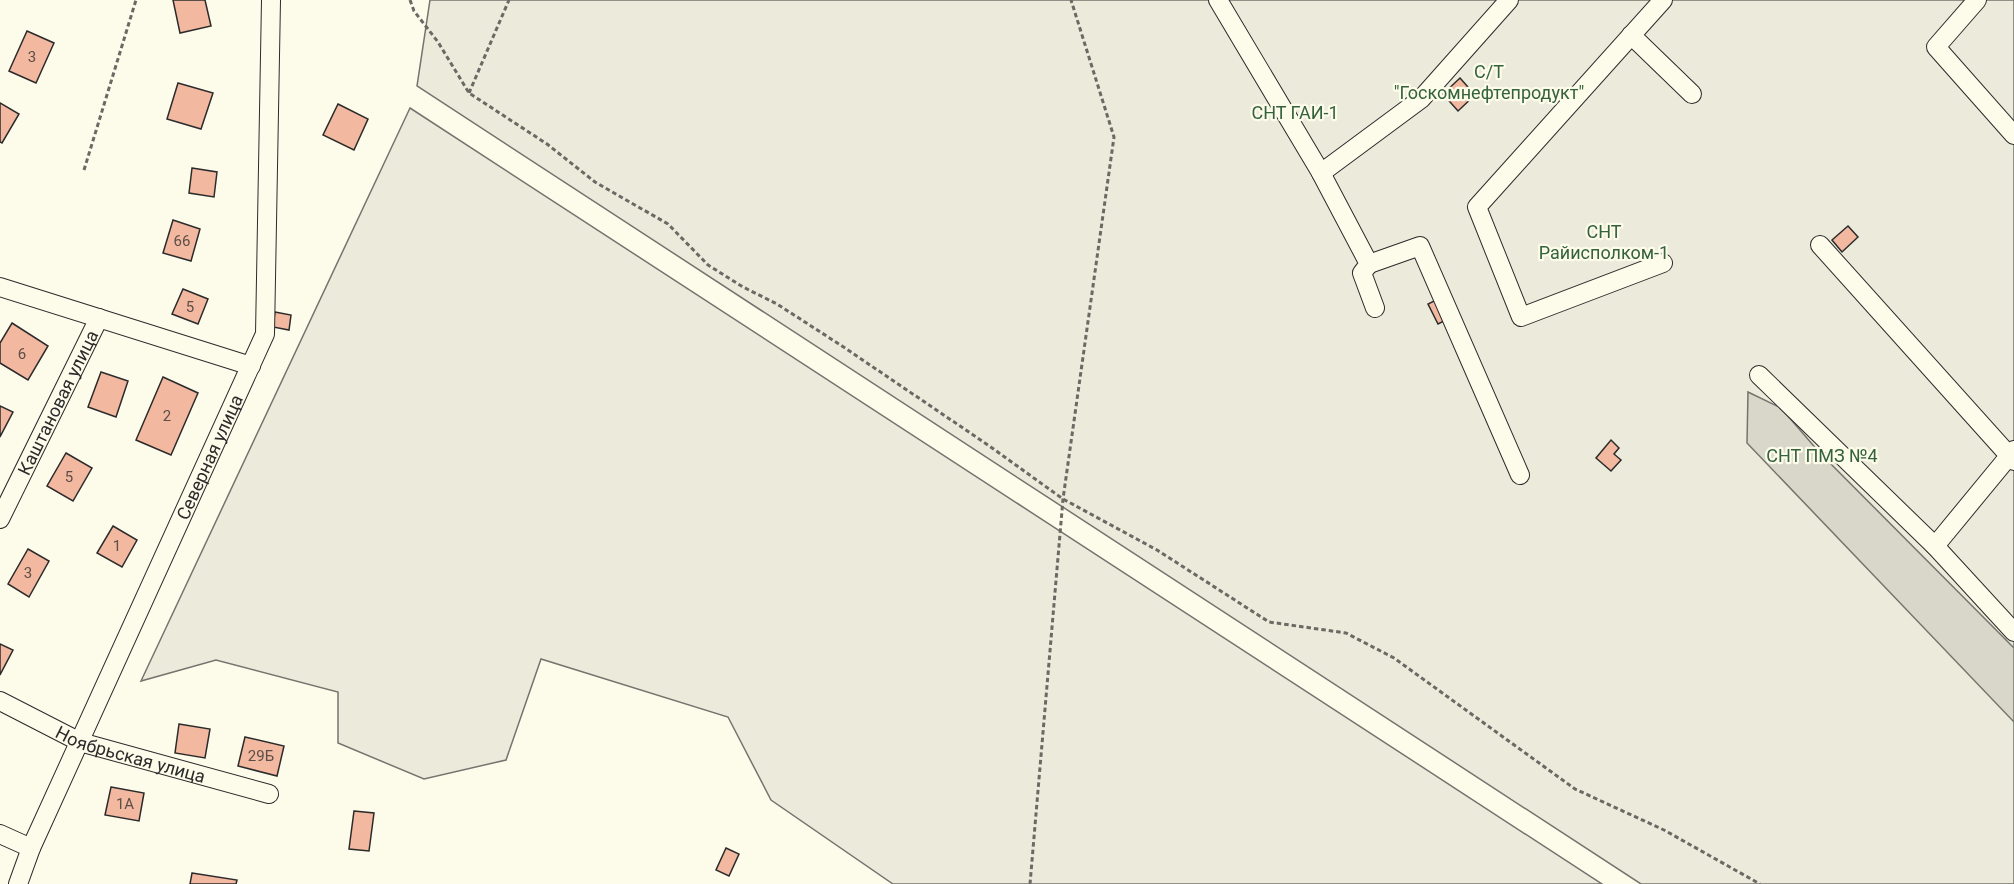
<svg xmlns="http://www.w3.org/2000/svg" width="2014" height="884" font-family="Roboto,sans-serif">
<rect width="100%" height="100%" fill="#fdfbea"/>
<g fill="#ecebdb" stroke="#74746e" stroke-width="1.5">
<polygon points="430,0 2014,0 2014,884 1641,884 417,86"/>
<polygon points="410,108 1602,884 893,884 771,800 728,717 541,659 506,760 424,779 338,743 338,692 216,660 141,681"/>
</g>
<polygon fill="#d8d7c9" stroke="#74746e" stroke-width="1.5" points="1748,392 1781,408 1819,452 2014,648 2014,722 1747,443"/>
<g fill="#f2b8a0" stroke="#2b2b2b" stroke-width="1.5">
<polygon points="173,0 205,0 211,26 180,33"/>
<polygon points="27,31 54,43 36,83 9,71"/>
<polygon points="1460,78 1475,95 1458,111 1443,94"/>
<polygon points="178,83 213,93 201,129 167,119"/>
<polygon points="0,103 19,114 2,143 0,142"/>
<polygon points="338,104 368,119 354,150 323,135"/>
<polygon points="192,168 217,172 214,197 189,193"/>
<polygon points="173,220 200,229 191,261 163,253"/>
<polygon points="1848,226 1858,237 1842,252 1832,240"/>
<polygon points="183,289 208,299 198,324 172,314"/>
<polygon points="1438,299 1448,319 1438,324 1428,304"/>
<polygon points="275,312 291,315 289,330 273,327"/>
<polygon points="12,323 48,346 28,380 0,363 0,343"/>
<polygon points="101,372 128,381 116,417 88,407"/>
<polygon points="163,377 198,393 171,455 136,440"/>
<polygon points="0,406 13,412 0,437"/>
<polygon points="1611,440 1619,448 1614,454 1621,460 1611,471 1596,458"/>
<polygon points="66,453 92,468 73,501 47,486"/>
<polygon points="113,526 137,540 122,567 97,553"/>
<polygon points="28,549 49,561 29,597 8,584"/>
<polygon points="0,644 13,650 0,675"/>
<polygon points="179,724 210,729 205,758 175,753"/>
<polygon points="245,737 284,746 277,776 238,766"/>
<polygon points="111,787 144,793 139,821 105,815"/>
<polygon points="354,811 374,813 369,851 349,849"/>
<polygon points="726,848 739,854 729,876 716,870"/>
<polygon points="192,873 237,880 236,884 190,884"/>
</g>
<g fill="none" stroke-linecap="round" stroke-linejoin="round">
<defs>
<g id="minor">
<polyline points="1218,0 1321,173 1369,264 1362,273 1375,308"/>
<polyline points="1977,0 1936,47 2014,135"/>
<polyline points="1631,35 1692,94"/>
<polyline points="1321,173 1421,99 1509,0"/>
<polyline points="1820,245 2014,461"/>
<polyline points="1663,263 1521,317 1477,207 1663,0"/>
<polyline points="1369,264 1420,246 1520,475"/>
<polyline points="0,287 251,366"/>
<polyline points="1759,375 1935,546 2014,632"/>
<path id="s1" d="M0 519 99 318"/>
<polyline points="1935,546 2014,450"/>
<path id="s2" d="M0 701 80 742 269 794"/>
<polyline points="0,834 31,848"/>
<path id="s3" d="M18 884 31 848 265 334 271 0"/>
</g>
</defs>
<use href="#minor" stroke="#2b2b2b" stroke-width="20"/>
<g stroke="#6a6964" stroke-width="3" stroke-dasharray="4.5 3" stroke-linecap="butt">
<polyline points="410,0 414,11 438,42 469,93 547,144 595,182 668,224 708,265 743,287 777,304 842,346 988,445 1063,499 1157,550 1269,622 1346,633 1394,658 1575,789 1664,830 1760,884"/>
<polyline points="469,93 509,0"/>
<polyline points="84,170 136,0"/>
<polyline points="1030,884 1063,499 1114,137 1071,0"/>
</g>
<use href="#minor" stroke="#fdfbea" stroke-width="18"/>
</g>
<g text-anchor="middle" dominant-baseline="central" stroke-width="4.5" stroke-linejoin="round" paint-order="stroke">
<g font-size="15" fill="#5d4e48">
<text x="32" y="57">3</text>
<text x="182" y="241">66</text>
<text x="190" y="307">5</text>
<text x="22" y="354">6</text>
<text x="167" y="416">2</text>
<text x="69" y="477">5</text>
<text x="117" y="546">1</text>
<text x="28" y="573">3</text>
<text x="261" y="756">29Б</text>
<text x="125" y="804">1А</text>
</g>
<g font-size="18" fill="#34623c" stroke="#fdfbea">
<text x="1489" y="71">С/Т<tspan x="1489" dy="21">"Госкомнефтепродукт"</tspan></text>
<text x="1295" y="112">СНТ ГАИ-1</text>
<text x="1604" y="231">СНТ<tspan x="1604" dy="21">Райисполком-1</tspan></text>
<text x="1822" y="455">СНТ ПМЗ №4</text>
</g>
<g font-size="18" fill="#2b2b2b" stroke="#fdfbea">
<text stroke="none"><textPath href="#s1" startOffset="130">Каштановая улица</textPath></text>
<text stroke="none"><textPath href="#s3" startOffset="468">Северная улица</textPath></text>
<text stroke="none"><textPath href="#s2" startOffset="142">Ноябрьская улица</textPath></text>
</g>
</g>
</svg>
